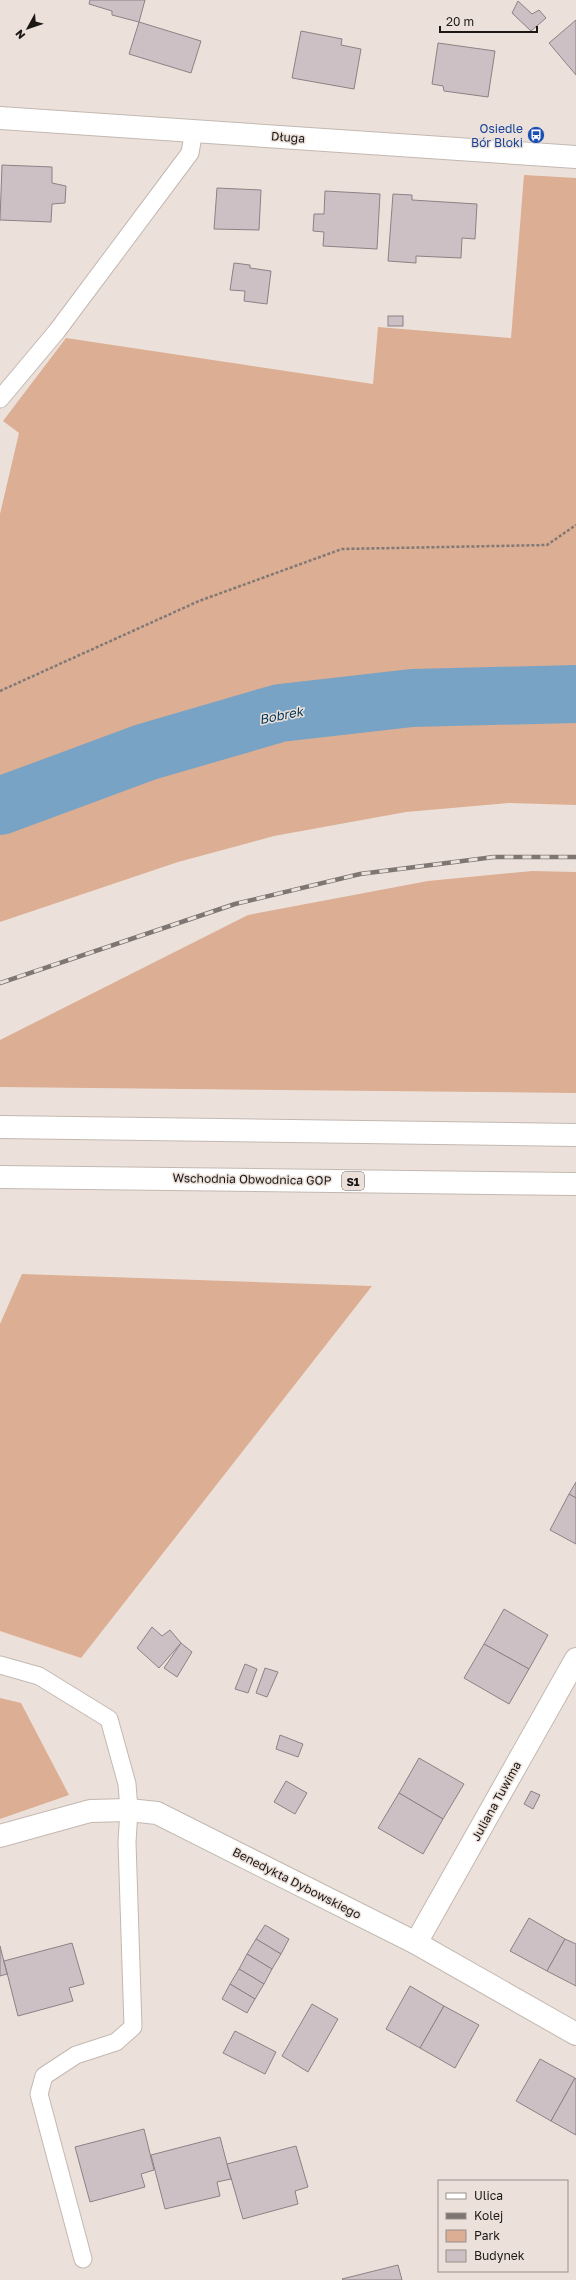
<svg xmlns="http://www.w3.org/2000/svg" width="576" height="2280" font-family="'Golos Text',sans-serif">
<rect width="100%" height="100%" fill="#ece1da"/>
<g fill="#dcae93">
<polygon points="524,175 576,178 576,805 509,803 406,812 274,836 178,862 0,922 0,514 19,433 3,421 66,338 373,384 378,327 511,338"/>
<polygon points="532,871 576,872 576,1093 0,1087 0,1040 248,915 428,881"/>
<polygon points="22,1274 372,1286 81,1658 0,1631 0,1324"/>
<polygon points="0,1698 21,1703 69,1795 0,1819"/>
</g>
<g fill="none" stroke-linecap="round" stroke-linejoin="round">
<polyline stroke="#79a3c5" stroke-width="58" points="0,806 146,752 280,713 412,698 576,694"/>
</g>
<g fill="#cdc0c4" stroke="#8d8185">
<polygon points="90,0 145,0 139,22 112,15 112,11 89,4"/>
<polygon points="518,1 532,14 539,10 546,18 531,31 512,13"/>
<polygon points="576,20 576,75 549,43"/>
<polygon points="139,22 201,41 191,73 129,54"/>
<polygon points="301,31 342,39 341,45 361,49 354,89 292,78"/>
<polygon points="438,43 495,51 488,97 444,91 443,86 432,84"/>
<polygon points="2,165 52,167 52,183 66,186 65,203 52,204 51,222 0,220"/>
<polygon points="217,188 261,190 259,230 214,229"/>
<polygon points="325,191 380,194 377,249 323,246 324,232 313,231 314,214 324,214"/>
<polygon points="393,194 412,195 412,200 477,204 475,239 462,238 461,258 416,256 416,263 388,261"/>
<polygon points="234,263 250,265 250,268 271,271 267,304 244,301 245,291 230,290"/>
<rect x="388" y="316" width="15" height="10"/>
<polygon points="576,1482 576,1498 569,1494"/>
<polygon points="569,1494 576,1498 576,1544 550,1530"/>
<polygon points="504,1609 548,1635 529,1669 484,1644"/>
<polygon points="152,1627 162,1636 170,1630 181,1643 159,1668 137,1648"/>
<polygon points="181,1643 192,1652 177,1677 164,1668"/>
<polygon points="484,1644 529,1669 509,1704 464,1678"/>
<polygon points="245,1664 257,1669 248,1693 235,1689"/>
<polygon points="265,1668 278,1672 267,1697 256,1693"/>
<polygon points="280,1735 303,1744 298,1757 276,1749"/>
<polygon points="419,1758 464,1784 443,1819 399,1793"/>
<polygon points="286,1781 307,1793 295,1814 274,1802"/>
<polygon points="531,1791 540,1795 533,1809 524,1804"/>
<polygon points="399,1793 443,1819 423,1854 378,1828"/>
<polygon points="529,1918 565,1939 547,1971 510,1951"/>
<polygon points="265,1925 289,1939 281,1954 256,1939"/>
<polygon points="256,1939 281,1954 272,1969 247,1954"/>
<polygon points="565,1939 576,1944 576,1986 547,1971"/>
<polygon points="72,1943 84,1984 69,1988 73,2001 18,2016 4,1961"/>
<polygon points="0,1946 7,1974 0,1976"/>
<polygon points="247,1954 272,1969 264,1984 239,1969"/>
<polygon points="239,1969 264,1984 255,1999 230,1984"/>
<polygon points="230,1984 255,1999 247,2013 222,1999"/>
<polygon points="410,1986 444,2006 420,2048 386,2029"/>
<polygon points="312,2004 338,2019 308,2072 282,2056"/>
<polygon points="444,2006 479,2025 455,2068 420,2048"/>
<polygon points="235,2031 276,2052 265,2074 223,2053"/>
<polygon points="540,2059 575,2078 551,2121 516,2101"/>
<polygon points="575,2078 576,2079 576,2135 551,2121"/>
<polygon points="144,2129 154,2170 141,2174 145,2187 90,2202 75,2147"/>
<polygon points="220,2137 231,2179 217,2182 220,2196 165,2209 151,2155"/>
<polygon points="296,2146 308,2187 295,2191 298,2204 243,2219 227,2164"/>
<polygon points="398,2265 402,2280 343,2280 342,2279"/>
</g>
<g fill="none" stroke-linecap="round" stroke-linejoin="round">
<defs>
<g id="service">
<polyline points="0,399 57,331 190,153 194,130"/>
<polyline points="0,1665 39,1676 109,1719 127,1784 129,1810 127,1842 133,2027 116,2042 76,2055 44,2076 39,2094 83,2259"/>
</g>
<g id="minor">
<polyline points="0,118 576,157"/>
<polyline points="0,1836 90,1811 129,1810 157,1813 416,1943 576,2034"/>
<polyline points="416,1943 576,1659"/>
</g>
<g id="motorway">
<polyline points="0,1127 576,1135"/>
<polyline points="0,1177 576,1184"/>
</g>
</defs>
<use href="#service" stroke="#c3b8b1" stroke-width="19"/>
<use href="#minor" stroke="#c3b8b1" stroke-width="24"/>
<use href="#motorway" stroke="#c3b8b1" stroke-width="24"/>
<polyline stroke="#817975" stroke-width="2.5" stroke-dasharray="3 2" stroke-linecap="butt" points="0,691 199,601 342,549 547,545 576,525"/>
<use href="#service" stroke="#fff" stroke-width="17"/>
<use href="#minor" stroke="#fff" stroke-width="22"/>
<use href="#motorway" stroke="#fff" stroke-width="22"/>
<defs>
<polyline id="rail" points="0,983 235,904 360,874 494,857 576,857"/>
</defs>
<use href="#rail" stroke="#7e7672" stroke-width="4.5"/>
<use href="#rail" stroke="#ece1da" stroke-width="3" stroke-dasharray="9" stroke-linecap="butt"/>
</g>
<defs>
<symbol id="bus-disc" viewBox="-11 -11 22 22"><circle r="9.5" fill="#1a4fb4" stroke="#ece1da"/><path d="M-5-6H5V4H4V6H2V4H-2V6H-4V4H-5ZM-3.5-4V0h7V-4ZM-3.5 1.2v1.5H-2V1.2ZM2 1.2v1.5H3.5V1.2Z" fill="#fff"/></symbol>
</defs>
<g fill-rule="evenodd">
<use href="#bus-disc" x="526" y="125" width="20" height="20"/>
</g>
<g text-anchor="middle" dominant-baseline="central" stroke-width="3" stroke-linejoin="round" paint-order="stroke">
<rect fill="#ece1da" stroke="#5a5450" stroke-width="1" x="342" y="1172" width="22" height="18" rx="3"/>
<g font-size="11" font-weight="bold" fill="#1b1715">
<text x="353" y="1181">S1</text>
</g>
<g font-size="12" fill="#164399" stroke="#ece1da" text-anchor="end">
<text x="523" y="128">Osiedle<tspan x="523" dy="14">Bór Bloki</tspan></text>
</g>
<g font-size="12" fill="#1b1715" stroke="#ece1da">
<text transform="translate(288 137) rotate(4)">Długa</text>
<text transform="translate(252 1179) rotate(1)">Wschodnia Obwodnica GOP</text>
<text transform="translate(496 1801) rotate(-61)">Juliana Tuwima</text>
<text transform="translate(297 1883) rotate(27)">Benedykta Dybowskiego</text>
</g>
<g font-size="13" font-style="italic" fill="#003758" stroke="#ece1da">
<text transform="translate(281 715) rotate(-11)">Bobrek</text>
</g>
</g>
<rect x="438" y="2180" width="130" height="92" fill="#ece1da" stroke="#98908b"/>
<rect x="446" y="2193" width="20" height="6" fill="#ffffff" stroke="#98908b"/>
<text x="474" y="2200" font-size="12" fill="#1b1715">Ulica</text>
<rect x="446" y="2213" width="20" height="6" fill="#7e7672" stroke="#98908b"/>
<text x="474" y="2220" font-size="12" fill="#1b1715">Kolej</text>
<rect x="446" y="2230" width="20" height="12" fill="#dcae93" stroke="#98908b"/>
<text x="474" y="2240" font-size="12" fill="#1b1715">Park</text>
<rect x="446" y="2250" width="20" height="12" fill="#cdc0c4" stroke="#98908b"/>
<text x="474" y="2260" font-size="12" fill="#1b1715">Budynek</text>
<g transform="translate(28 28) rotate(230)" stroke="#ece1da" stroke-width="3" paint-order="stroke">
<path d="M0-3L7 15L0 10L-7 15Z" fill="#1b1715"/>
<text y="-6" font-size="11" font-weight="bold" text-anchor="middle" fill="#1b1715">N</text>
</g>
<path d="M440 26v6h97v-6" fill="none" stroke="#1b1715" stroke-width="2"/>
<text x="446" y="26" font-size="12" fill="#1b1715" stroke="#ece1da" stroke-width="3" paint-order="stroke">20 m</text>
</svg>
